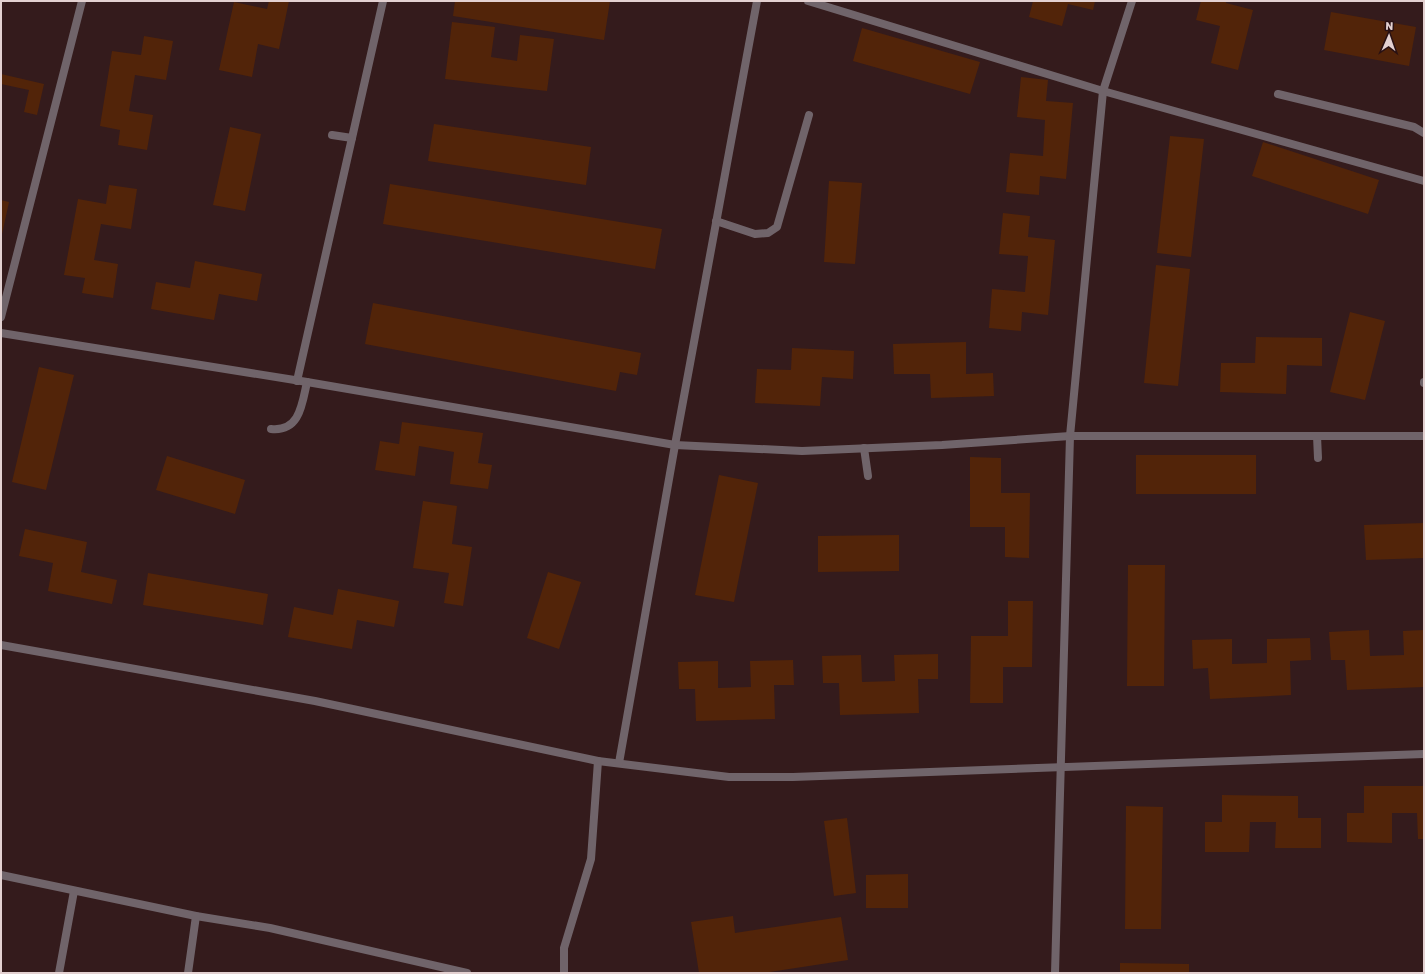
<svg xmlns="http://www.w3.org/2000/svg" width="1425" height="974" font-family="Rubik,sans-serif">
<rect width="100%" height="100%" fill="#341b1c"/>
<g fill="#522409">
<polygon points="269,1 289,1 279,49 258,44 252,77 219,70 234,2 267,9"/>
<polygon points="455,1 610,1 604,40 453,16"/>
<polygon points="1033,1 1095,1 1093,10 1068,4 1062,26 1029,17"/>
<polygon points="1201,1 1226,1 1226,3 1253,10 1238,70 1211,63 1220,26 1196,20"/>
<polygon points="1331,12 1416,27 1409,66 1324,50"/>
<polygon points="452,22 495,27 491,57 517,61 520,35 554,39 547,91 445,79"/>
<polygon points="862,28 980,62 970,94 853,61"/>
<polygon points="144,36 173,41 166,80 135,75 129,111 153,115 147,150 118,145 120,130 100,126 112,51 141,55"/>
<polygon points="1,74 44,84 37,115 24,112 29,90 1,84"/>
<polygon points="1021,77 1048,80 1046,101 1073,103 1066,179 1040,176 1039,195 1006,192 1010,153 1043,156 1045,120 1017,117"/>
<polygon points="434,124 591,147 586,185 428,161"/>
<polygon points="230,127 261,134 245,211 213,205"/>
<polygon points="1170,136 1204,139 1191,257 1157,253"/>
<polygon points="1263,142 1379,180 1368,214 1252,176"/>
<polygon points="829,181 862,183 855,264 824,262"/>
<polygon points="390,184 662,229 655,269 383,224"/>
<polygon points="109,185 137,189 131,229 101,224 94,260 118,264 113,298 82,293 85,278 64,275 78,199 106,204"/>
<polygon points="1,200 9,202 2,234 1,233"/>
<polygon points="1003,213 1030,216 1028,237 1055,240 1048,315 1022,312 1021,331 989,328 992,289 1025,292 1028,256 999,254"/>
<polygon points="195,261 262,274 257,301 219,294 214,320 151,309 156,282 190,288"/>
<polygon points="1156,265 1190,269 1178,386 1144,383"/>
<polygon points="373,303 641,353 637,375 620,372 616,391 365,344"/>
<polygon points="1350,312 1385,321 1365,400 1330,392"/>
<polygon points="1256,337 1322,338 1322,366 1287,365 1286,394 1220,392 1221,363 1255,363"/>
<polygon points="966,342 966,374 993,373 994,396 931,398 930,374 894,374 893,344"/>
<polygon points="792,348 854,351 853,379 822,377 820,406 755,403 757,369 791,370"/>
<polygon points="39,367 74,375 46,490 12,482"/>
<polygon points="402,422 483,433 478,463 492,465 488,489 450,484 454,452 419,446 415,476 375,470 380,441 399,444"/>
<rect x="1136" y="455" width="120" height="39"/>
<polygon points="167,456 245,480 235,514 156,490"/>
<polygon points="970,457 1001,458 1001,493 1030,493 1029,558 1005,557 1005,527 970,527"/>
<polygon points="719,475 758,483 734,602 695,595"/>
<polygon points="423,501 457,506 452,544 472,547 463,606 444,603 449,573 413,568"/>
<polygon points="1424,523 1424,558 1366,560 1364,525"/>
<polygon points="25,529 87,542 81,572 117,580 112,604 48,591 53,563 19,556"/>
<polygon points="899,535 899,571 818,572 818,536"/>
<polygon points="1128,565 1165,565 1164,686 1127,686"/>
<polygon points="548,572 581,582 559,649 527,638"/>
<polygon points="148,573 268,594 263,625 143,605"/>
<polygon points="338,589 399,601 394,627 357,620 352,649 288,637 294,607 333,615"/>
<polygon points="1008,601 1033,601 1032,667 1003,667 1003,703 970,703 971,636 1008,636"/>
<polygon points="1369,630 1370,656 1404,655 1403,631 1424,630 1424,687 1347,690 1345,660 1331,660 1329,632"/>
<polygon points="1310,638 1311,660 1290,661 1291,695 1210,699 1208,668 1193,669 1192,640 1232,639 1232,664 1267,663 1267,639"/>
<polygon points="938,654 938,679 918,679 919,713 840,715 839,683 823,683 822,656 861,655 862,682 895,681 894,655"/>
<polygon points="793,660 794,685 774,685 775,719 696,721 695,689 679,689 678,662 718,661 718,688 751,687 750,661"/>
<polygon points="1364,786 1424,786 1424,839 1418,839 1417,813 1392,813 1392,843 1347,842 1347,813 1364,813"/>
<polygon points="1222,795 1298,796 1298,818 1321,818 1321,848 1275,848 1276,822 1250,822 1249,852 1205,852 1205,822 1222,822"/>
<polygon points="1126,806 1163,807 1161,929 1125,929"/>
<polygon points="847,818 856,893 834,896 824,821"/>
<polygon points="908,874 908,908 866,908 866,875"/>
<polygon points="733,916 735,933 841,917 848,960 763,973 699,973 691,922"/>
<polygon points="1120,963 1189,964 1189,973 1120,973"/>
</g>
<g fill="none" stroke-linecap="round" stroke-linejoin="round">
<g stroke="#70646a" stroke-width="8">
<polyline points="1278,94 1414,127 1424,133"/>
<polyline points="332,135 352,138"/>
<polyline points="716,221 755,234 768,233 777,227 809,115"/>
<polyline points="1424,383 1424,382"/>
<path d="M271 429C300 432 302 404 307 382"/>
<polyline points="1317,436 1318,458"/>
<polyline points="864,448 868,476"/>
</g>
<g stroke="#70646a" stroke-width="8">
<polyline points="808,1 1103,91 1424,181"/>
<polyline points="1,317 82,1"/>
<polyline points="1,333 307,382 675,445 802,451 942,445 1070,436 1424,436"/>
<polyline points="297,381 383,1"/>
<polyline points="1,645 315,701 598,761 729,777 793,777 1424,754"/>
<polyline points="619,763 675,445 757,1"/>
<polyline points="1,875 196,916 270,928 467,973"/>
<polyline points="59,973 74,891"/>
<polyline points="188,973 196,916"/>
<polyline points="564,973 564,948 591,859 598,761"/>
<polyline points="1055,973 1070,436 1103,91 1132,1"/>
</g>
</g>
<rect width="1425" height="974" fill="none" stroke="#e3d1d1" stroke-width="4"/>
<g transform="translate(1389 36) rotate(2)" stroke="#291113" stroke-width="3" paint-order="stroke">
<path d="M0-3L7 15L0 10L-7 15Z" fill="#e3d1d1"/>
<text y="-6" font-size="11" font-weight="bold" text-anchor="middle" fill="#e3d1d1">N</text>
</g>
</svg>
